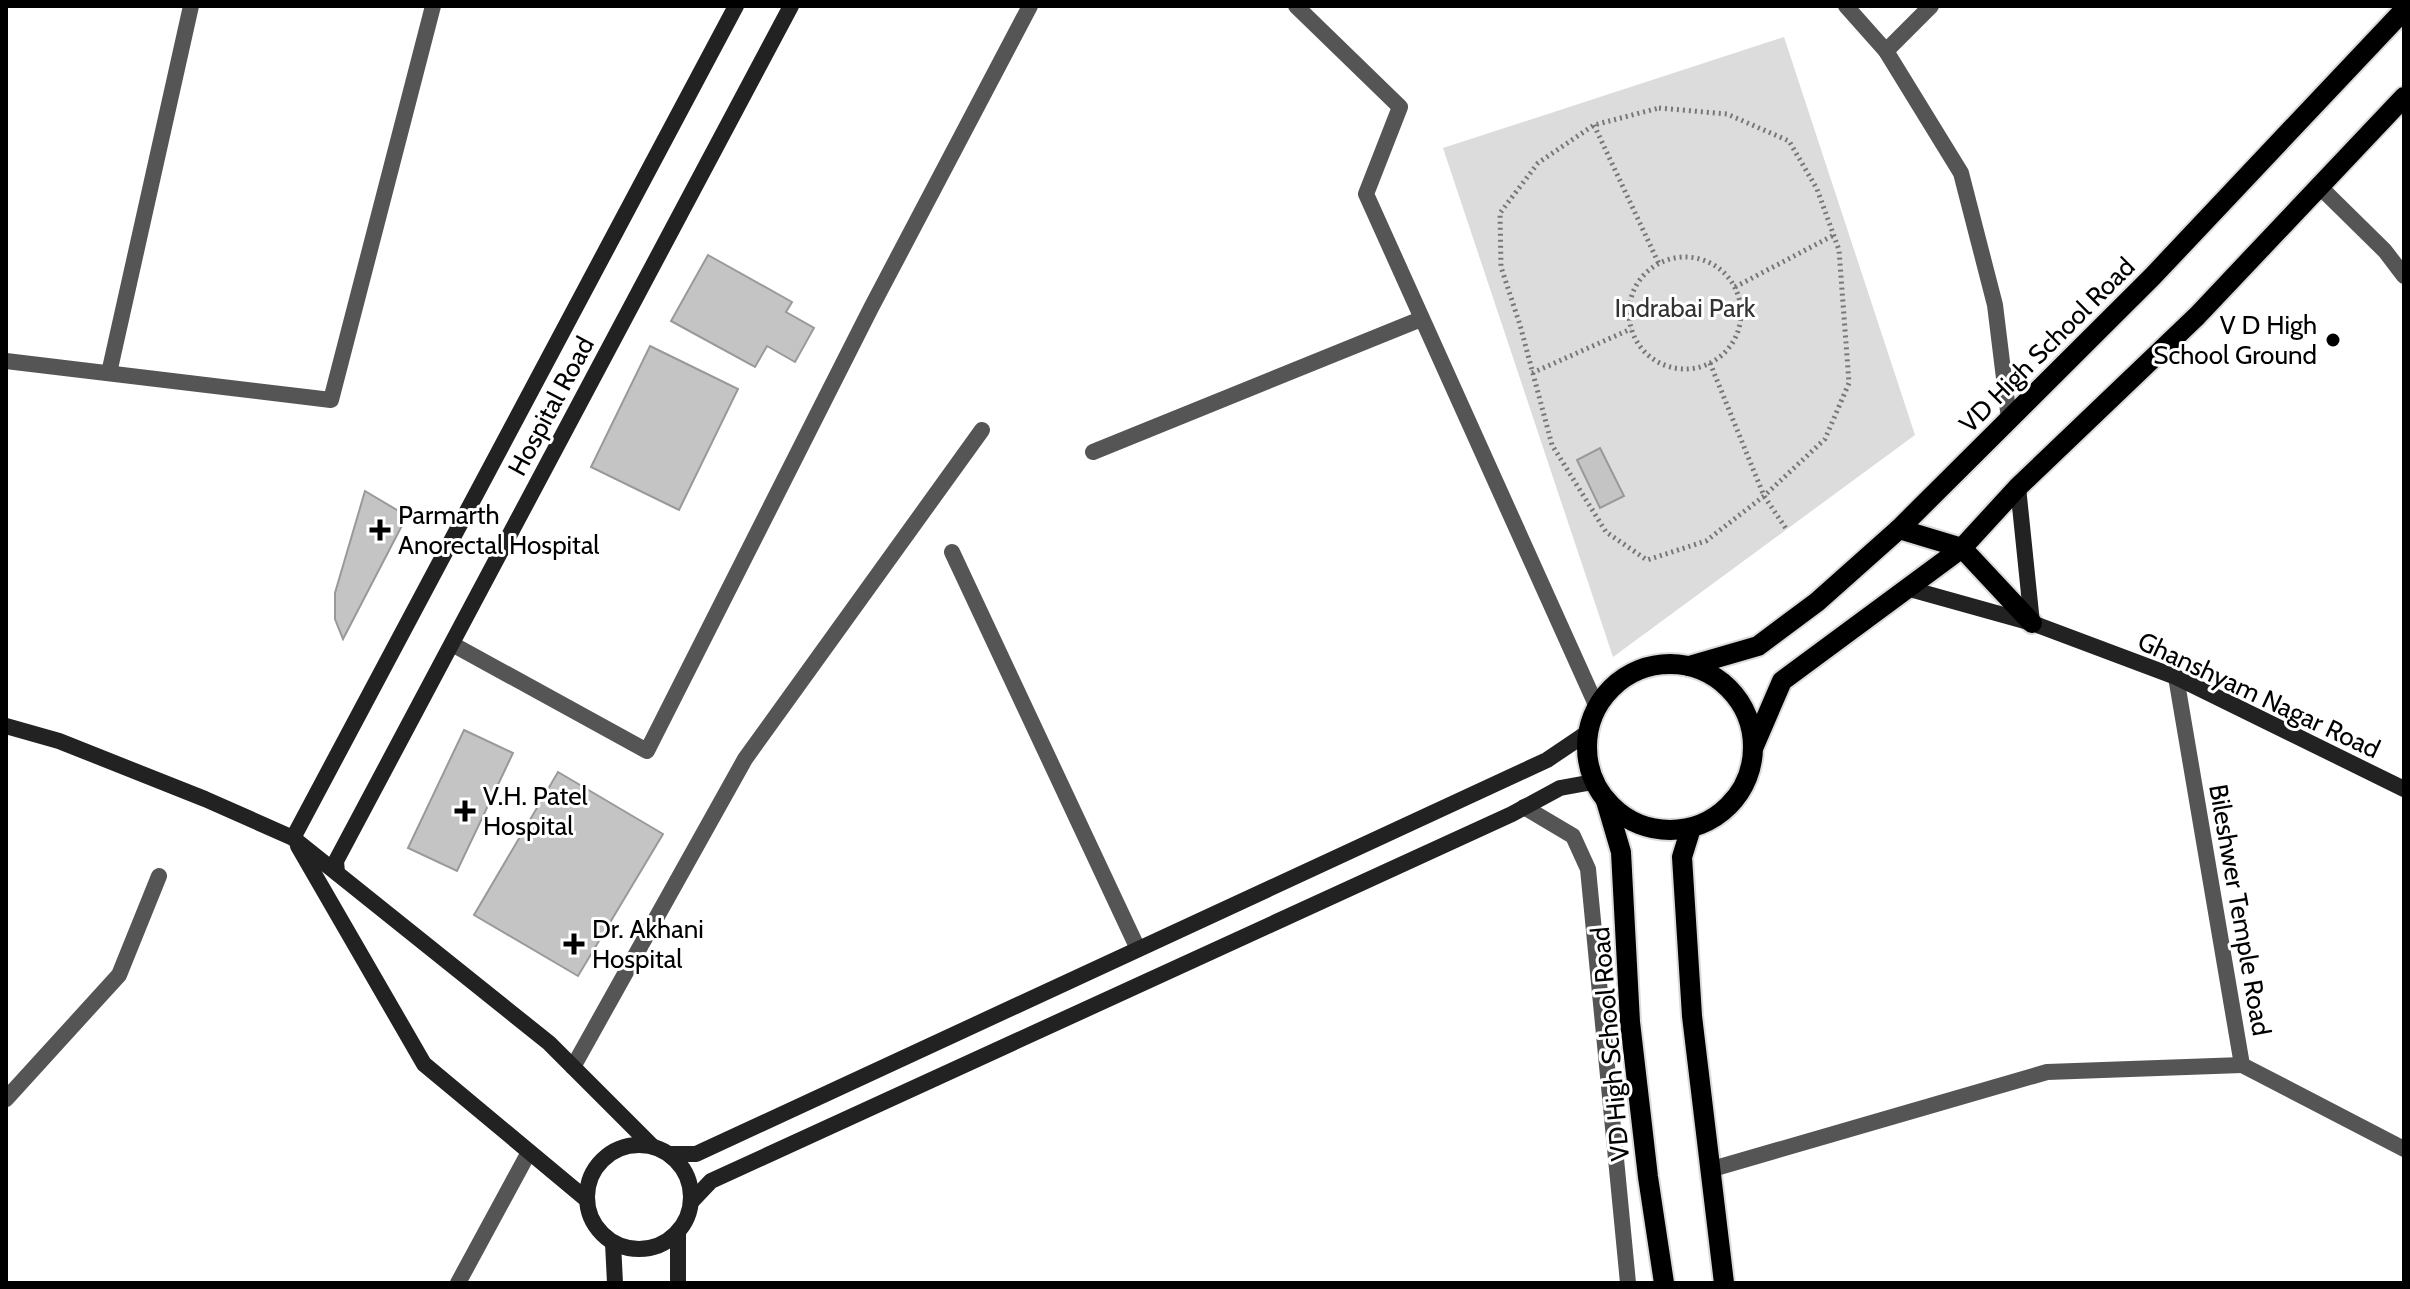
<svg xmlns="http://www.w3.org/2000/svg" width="2410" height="1289" font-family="Cabin,sans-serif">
<rect width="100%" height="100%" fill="#fff"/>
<polygon fill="#dcdcdc" points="1784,37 1915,435 1613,657 1443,148"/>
<g fill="#c4c4c4" stroke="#999" stroke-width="2">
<polygon points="708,255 792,302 786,312 814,328 795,362 767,346 755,367 671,321"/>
<polygon points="650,346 738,389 679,510 591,467"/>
<polygon points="1600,448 1624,496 1600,508 1577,460"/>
<polygon points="365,491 407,516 343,639 335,619 335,593"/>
<polygon points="464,730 513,753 457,871 408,848"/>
<polygon points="558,772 663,834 578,976 474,915"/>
</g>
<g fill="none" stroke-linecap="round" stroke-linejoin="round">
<defs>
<g id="primary">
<polyline points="1899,529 1962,548 2032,623"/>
<circle cx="1670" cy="747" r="83"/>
<polyline points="1689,666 1758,646 1817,602 1899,529 2153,276 2404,10"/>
<polyline points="1754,746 1782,681 1962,548 2018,487 2197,316 2404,97"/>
<polyline points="1606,801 1621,852 1630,1022 1648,1177 1664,1283"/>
<polyline points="1691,828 1682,857 1692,1016 1724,1283"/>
</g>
</defs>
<use href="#primary" stroke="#dbdbdb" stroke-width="24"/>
<g stroke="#777" stroke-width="5" stroke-dasharray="2 4" stroke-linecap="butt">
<polygon points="1659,108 1727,114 1789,141 1817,189 1839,250 1849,383 1825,439 1764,496 1706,541 1647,560 1606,532 1552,445 1520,325 1501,267 1500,213 1538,163 1594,125"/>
<polyline points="1594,125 1659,264"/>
<circle cx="1685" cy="313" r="56"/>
<polyline points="1735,287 1834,235"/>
<polyline points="1710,363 1764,496 1787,530"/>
<polyline points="1532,373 1631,329"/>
</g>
<polyline stroke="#555" stroke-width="16" points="1524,807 1573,836 1588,869 1628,1283"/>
<g stroke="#555" stroke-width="16">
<polyline points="1296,6 1400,107 1366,194 1597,707"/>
<polyline points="1846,6 1886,51 1961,173 1995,305 2009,419"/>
<polyline points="1886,51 1931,6"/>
<polyline points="2319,186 2385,251 2404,276"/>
<polyline points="6,361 331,400 433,6"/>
<polyline points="109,373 191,6"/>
<polyline points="1093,452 1421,319"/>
<polyline points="952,552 1138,949"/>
<polyline points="452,644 647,751 871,308 1030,6"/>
<polyline points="2176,677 2242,1065 2404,1149"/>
<polyline points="573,1067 745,759 982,430"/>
<polyline points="6,1099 119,975 159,876"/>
<polyline points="1709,1170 2047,1072 2242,1065"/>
<polyline points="458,1283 529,1152"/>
</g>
<g stroke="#222" stroke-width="16">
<polyline points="2018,487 2032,623"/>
<polyline points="1910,589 2032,623 2176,677 2404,789"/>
<polyline points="6,726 59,741 205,799 293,838 549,1043 652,1146"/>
<polyline points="293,838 736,6"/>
<polyline points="298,846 424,1064 586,1199"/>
<polyline points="337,873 336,861 791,6"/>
<circle cx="639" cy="1197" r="52"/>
<polyline points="669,1154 696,1154 1547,760 1587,733"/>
<polyline points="692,1201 711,1181 1512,814 1560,788 1593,782"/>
<polyline points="613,1243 615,1283"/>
<polyline points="678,1283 678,1233"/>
</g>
<use href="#primary" stroke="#000" stroke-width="20"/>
</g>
<g fill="#000" stroke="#fff" stroke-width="3">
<circle cx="2333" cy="340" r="8"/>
<path d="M376 518h8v8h8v8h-8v8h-8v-8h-8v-8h8z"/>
<path d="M461 799h8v8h8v8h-8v8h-8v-8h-8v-8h8z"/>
<path d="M570 932h8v8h8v8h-8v8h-8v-8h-8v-8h8z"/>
</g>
<g text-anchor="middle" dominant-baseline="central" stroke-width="6" stroke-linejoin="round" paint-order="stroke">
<g font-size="26" fill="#333" stroke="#fff">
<text x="1685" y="308">Indrabai Park</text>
</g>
<g font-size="26" fill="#000" stroke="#fff" text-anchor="start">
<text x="2317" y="325" text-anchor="end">V D High<tspan x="2317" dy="30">School Ground</tspan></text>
<text x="398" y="515">Parmarth<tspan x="398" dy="30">Anorectal Hospital</tspan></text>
<text x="483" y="796">V.H. Patel<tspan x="483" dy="30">Hospital</tspan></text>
<text x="592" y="929">Dr. Akhani<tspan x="592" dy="30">Hospital</tspan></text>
</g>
<g font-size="26" fill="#000" stroke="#fff">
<text transform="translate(2047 345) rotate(-45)">VD High School Road</text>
<text transform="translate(551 406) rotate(-62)">Hospital Road</text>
<text transform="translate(2259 695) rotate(25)">Ghanshyam Nagar Road</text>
<text transform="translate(2240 910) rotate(80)">Bileshwer Temple Road</text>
<text transform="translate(1610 1044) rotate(-95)">VD High School Road</text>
</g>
</g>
<rect width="2410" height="1289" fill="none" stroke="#000000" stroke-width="16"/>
</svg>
